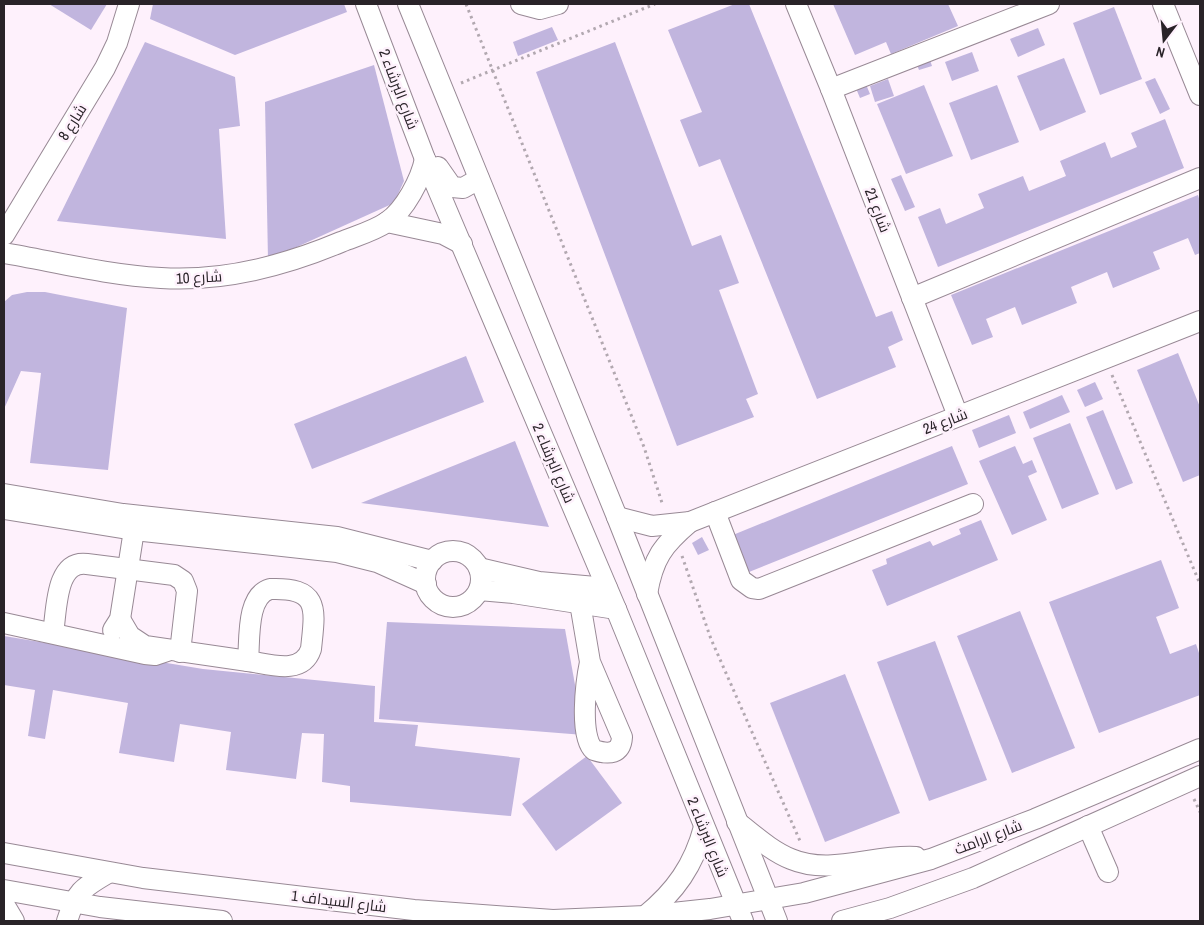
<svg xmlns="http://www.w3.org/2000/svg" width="1204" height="925" font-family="'Archivo Narrow',Cairo,sans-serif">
<rect width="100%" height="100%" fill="#fef1fc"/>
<g fill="#c1b5de">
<polygon points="49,4 107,4 91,30"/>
<polygon points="153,4 344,4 347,12 235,55 150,19"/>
<polygon points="735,4 749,4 876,317 892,311 903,340 888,347 896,367 817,399 720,159 699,167 680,120 702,112 668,30"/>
<polygon points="833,4 948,4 958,26 891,54 886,42 855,55"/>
<polygon points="1114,7 1142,79 1100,95 1073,23"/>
<polygon points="552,27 558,40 518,56 513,42"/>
<polygon points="1038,28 1045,45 1018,57 1010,39"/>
<polygon points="145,42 235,77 240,126 219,129 226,239 57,221"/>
<polygon points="615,42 692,246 721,235 739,283 719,290 758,394 746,399 754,417 677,446 536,72"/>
<polygon points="972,52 979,71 952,81 945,62"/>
<polygon points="1064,58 1086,112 1040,131 1017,76"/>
<polygon points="930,60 932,66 919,70 917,65"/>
<polygon points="374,65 404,181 394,203 268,260 265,102"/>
<polygon points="1155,78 1170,109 1160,114 1145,82"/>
<polygon points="888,79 894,96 875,102 870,86"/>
<polygon points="865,82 870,94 860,98 855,86"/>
<polygon points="924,85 953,156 906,174 877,104"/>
<polygon points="997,85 1019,142 971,160 949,103"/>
<polygon points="1165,119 1184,168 938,267 918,217 940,208 946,224 984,208 978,194 1023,176 1029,191 1066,176 1060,161 1105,142 1111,158 1137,147 1131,133"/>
<polygon points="901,175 915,207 905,211 891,179"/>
<polygon points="1198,195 1200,202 1200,253 1195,255 1188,238 1153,252 1160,269 1113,288 1107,272 1071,287 1077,303 1022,325 1015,307 986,319 993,337 972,345 951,295"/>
<polygon points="27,292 45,292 127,308 108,470 30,463 41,373 21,371 4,409 4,302 12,295"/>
<polygon points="1178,353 1200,407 1200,475 1183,482 1137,370"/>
<polygon points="466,356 484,402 312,469 294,424"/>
<polygon points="1095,382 1103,399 1085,407 1077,390"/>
<polygon points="1062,395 1070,412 1030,429 1023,412"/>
<polygon points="1103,410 1133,483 1116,490 1086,417"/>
<polygon points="1009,415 1016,433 979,448 972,430"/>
<polygon points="1070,423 1099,494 1062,509 1033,438"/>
<polygon points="515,441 549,527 361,503"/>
<polygon points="952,446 968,484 744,574 728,537"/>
<polygon points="1015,446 1023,464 1032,460 1037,472 1028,476 1047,520 1012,535 979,461"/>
<polygon points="981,520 998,560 887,606 872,570 887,564 886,559 930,541 933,546 961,534 959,529"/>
<polygon points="702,537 709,550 698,555 692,543"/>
<polygon points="1161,560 1179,608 1156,617 1170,654 1196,644 1200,656 1200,695 1099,733 1049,602"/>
<polygon points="1020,611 1075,748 1012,773 957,636"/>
<polygon points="387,622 565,629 584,735 379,719"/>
<polygon points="4,636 203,669 375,686 374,722 418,725 415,746 520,758 511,816 350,802 350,786 322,782 324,734 302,733 296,779 226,770 231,732 180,724 174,762 119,753 128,703 53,690 45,739 28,736 35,690 4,685"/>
<polygon points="935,641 987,780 929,801 877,662"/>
<polygon points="845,674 900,813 825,842 770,703"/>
<polygon points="587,756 622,803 556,851 522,804"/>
</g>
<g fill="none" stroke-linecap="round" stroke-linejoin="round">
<defs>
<g id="minor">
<polyline points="366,4 425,159 616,609 743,921"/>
<polyline points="408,4 617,517 777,921"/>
<polyline points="521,4 540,9 558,4"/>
<polyline points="796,4 831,89 958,416"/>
<polyline points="1163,4 1200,95"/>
<polyline points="831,89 1049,4"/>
<polyline points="438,167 452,187 463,188 479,179"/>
<polyline points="387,222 443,234 462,244"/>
<polyline points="4,235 105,68 117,43 129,4"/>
<path d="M4 253C56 262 108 275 161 278 224 282 284 266 341 242 356 236 374 231 387 222 405 210 421 179 425 159"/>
<polyline points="912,298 1200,178"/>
<polyline points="4,494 123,514 337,537 432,561"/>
<polyline points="4,509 134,530 337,552 377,562 426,584"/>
<polyline points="715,512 741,580 752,588 759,589 973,504"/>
<polyline points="617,517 652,526 690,522 1200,321"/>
<circle cx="453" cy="579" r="28"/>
<polyline points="479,568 539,582 607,588"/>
<path d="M270 589C321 587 315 610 311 649 302 676 269 664 248 661 250 640 246 596 270 589Z"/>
<polyline points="479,590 513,593 616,609"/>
<path d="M647 594C653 558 663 545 690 522"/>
<path d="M580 603 590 662 622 737C621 754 609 755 594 750 579 737 586 681 590 662"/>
<polyline points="120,619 130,636 145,646 248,661"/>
<polyline points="4,623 145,654 155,655 167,651"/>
<polyline points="113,630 120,619 134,530"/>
<path d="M53 633C57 610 55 560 87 564L174 575 183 581 187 591 180 652"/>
<path d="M737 822C754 835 771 851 791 859 831 876 874 854 916 857"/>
<polyline points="1088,826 1108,872"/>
<polyline points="4,853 143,878 414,910 553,920 645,916 710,909 804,893 931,859 1035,819 1200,749"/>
<polyline points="4,890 100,907 222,921"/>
<polyline points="4,904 14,921"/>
<path d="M645 916C675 892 694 865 704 827"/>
<path d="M67 921C76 892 82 888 108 873"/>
<polyline points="842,921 890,908 973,878 1200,776"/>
</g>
</defs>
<use href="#minor" stroke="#988995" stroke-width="22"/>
<g stroke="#b2a8b0" stroke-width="3" stroke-dasharray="2.5 4" stroke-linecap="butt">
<polyline points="466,4 644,447 663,506"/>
<polyline points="461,83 655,4"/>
<polyline points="1112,375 1200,584"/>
<polyline points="682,556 711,639 800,841"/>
<polyline points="1194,799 1200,812"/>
</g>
<use href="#minor" stroke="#fff" stroke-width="20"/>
</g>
<g text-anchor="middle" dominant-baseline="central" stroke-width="5" stroke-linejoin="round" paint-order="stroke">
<g font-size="15" fill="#292328" stroke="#fef1fc">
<text transform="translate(399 89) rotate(69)">شارع البرشاء 2</text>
<text transform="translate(72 122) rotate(-58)">شارع 8</text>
<text transform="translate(878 210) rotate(69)">شارع 21</text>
<text transform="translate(199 277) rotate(-3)">شارع 10</text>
<text transform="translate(945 421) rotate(-21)">شارع 24</text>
<text transform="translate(554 463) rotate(67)">شارع البرشاء 2</text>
<text transform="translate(708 837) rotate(68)">شارع البرشاء 2</text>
<text transform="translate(988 837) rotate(-21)">شارع الرامث</text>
<text transform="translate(339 901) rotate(7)">شارع السيداف 1</text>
</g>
</g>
<rect width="1204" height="925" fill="none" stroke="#292328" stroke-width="10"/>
<g transform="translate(1164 40) rotate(196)" stroke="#fef1fc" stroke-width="4" paint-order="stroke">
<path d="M0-4L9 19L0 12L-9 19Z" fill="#292328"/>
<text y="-8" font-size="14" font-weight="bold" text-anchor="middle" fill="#292328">N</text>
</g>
</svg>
